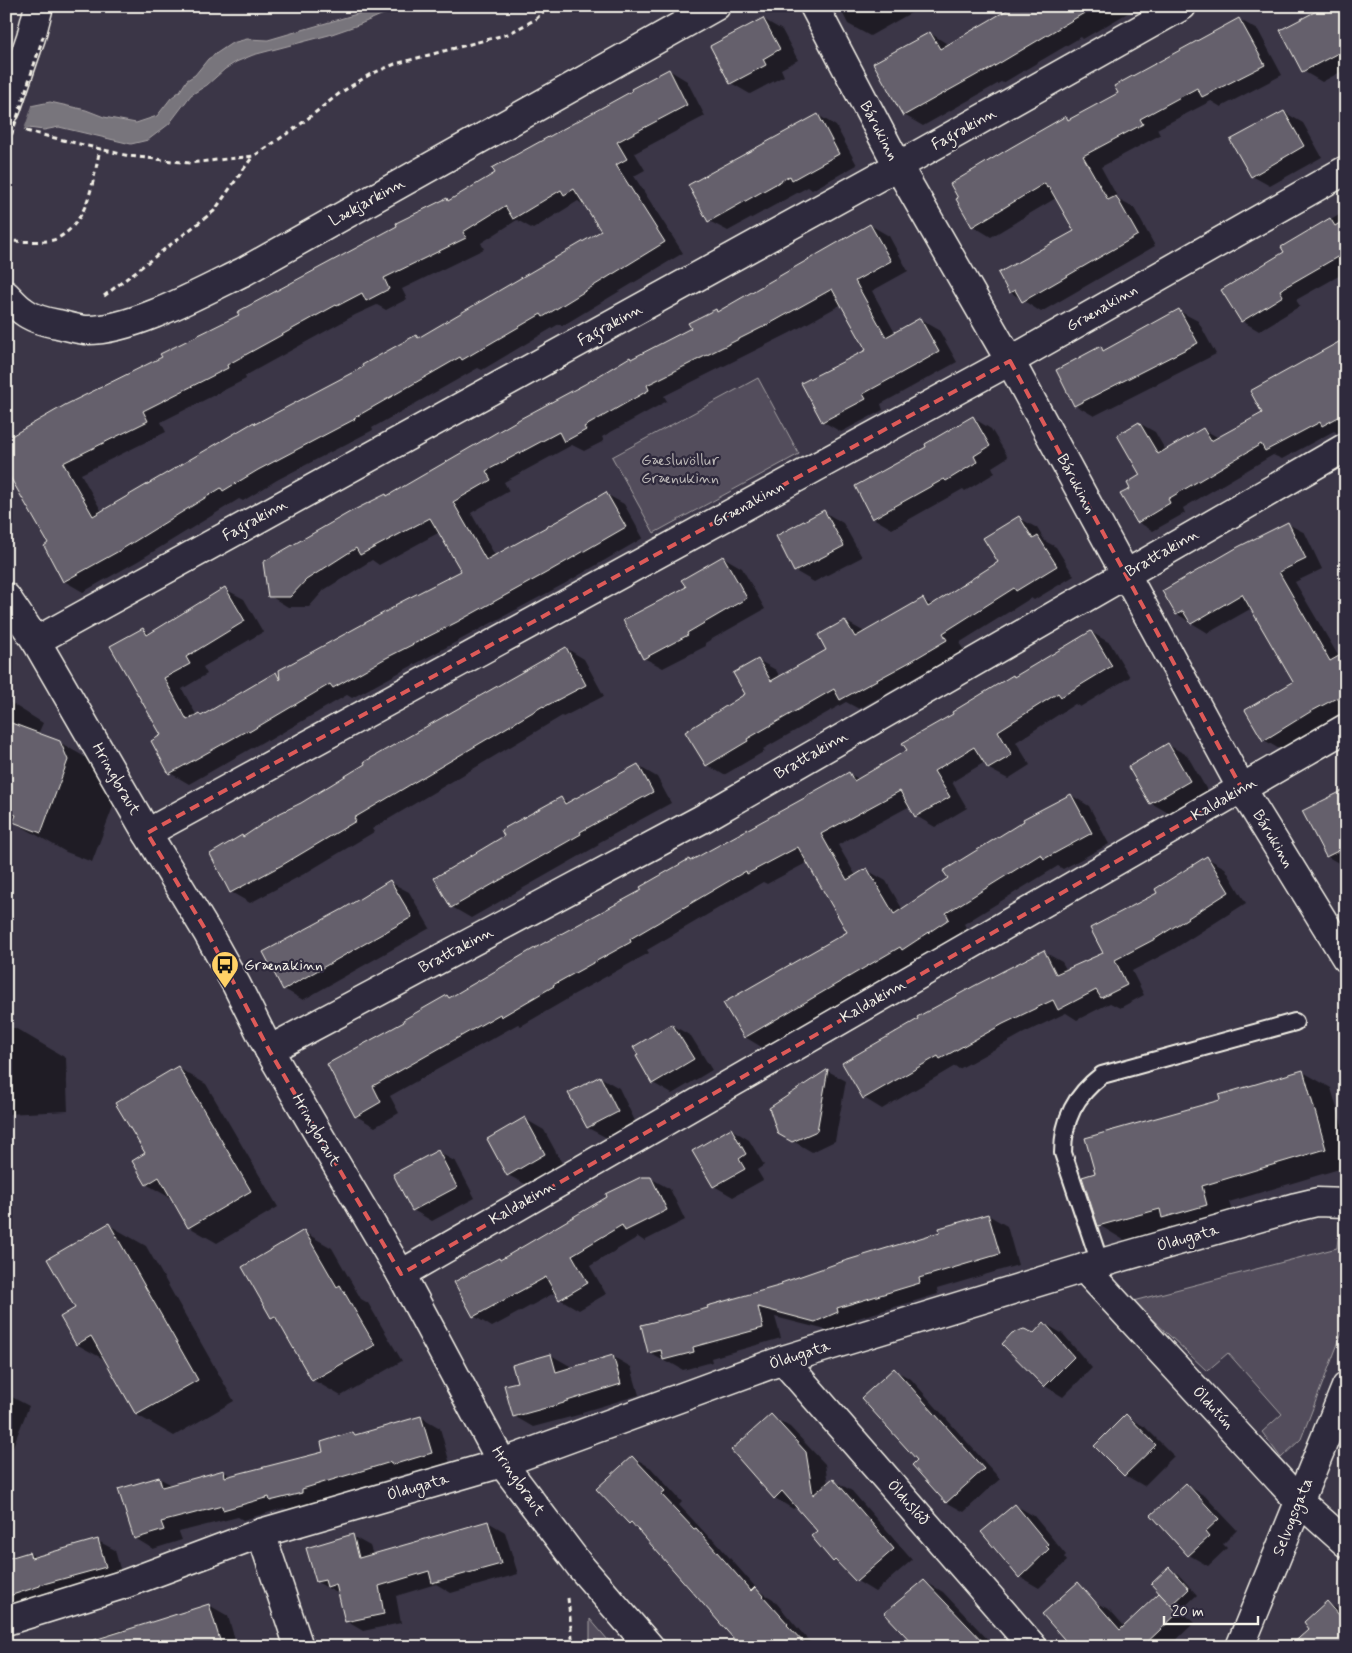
<svg xmlns="http://www.w3.org/2000/svg" width="1352" height="1653" font-family="Mynerve,sans-serif">
<rect width="100%" height="100%" fill="#3b3647"/>
<filter id="ink" filterUnits="userSpaceOnUse"><feTurbulence type="fractalNoise" baseFrequency=".02" numOctaves="2"/><feDisplacementMap in="SourceGraphic" scale="10" xChannelSelector="R" yChannelSelector="G"/><feConvolveMatrix kernelMatrix="1 2 1 2 8 2 1 2 1" color-interpolation-filters="sRGB"/></filter>
<g filter="url(#ink)">
<g fill="#534e5c" stroke="#a4a0a2">
<polygon points="758,378 799,454 654,533 612,457"/>
<polygon points="1346,1236 1346,1323 1301,1439 1281,1458 1262,1432 1282,1414 1228,1353 1207,1371 1133,1301 1337,1248 1338,1237"/>
<polygon points="590,1619 614,1647 590,1647"/>
</g>
<polygon fill="#78747b" stroke="#aaa6a7" points="374,6 460,6 420,12 401,10 381,15 358,25 329,35 253,55 236,62 225,69 207,85 191,95 169,124 148,140 131,144 59,127 44,130 28,128 6,136 6,111 50,102 86,110 104,117 136,123 157,116 171,98 180,91 187,80 195,75 208,59 232,43 247,39 268,40 367,11"/>
<polygon fill="#3b3647" points="33,103 23,132 6,139 6,108"/>
<g fill="#0007" fill-rule="evenodd">
<polygon points="839,6 923,6 870,36 848,24"/>
<polygon points="1016,6 1138,7 1083,39 1081,37 1003,83 1001,82 923,126 904,115 930,33 949,45"/>
<polygon points="1346,6 1346,69 1322,82 1303,71"/>
<polygon points="763,19 782,30 798,60 781,69 784,76 750,94 731,83"/>
<polygon points="1239,19 1258,30 1282,75 1221,107 1211,101 1157,129 1160,135 1101,167 1119,200 1134,208 1155,246 1041,312 1010,292 1076,231 1056,198 991,237 973,226 1066,118 1070,120 1119,93"/>
<path d="M669 70 687 81 705 116 635 153 645 170 634 176 683 253 562 326 559 324 482 370 478 368 372 428 373 430 277 480 243 501 239 499 138 561 83 592 64 581 50 544 6 467 163 358 447 200 450 201ZM578 201 584 205 585 204 602 231 419 339 416 337 364 367 257 425 254 423 102 512 81 474 166 432 161 422 246 379 245 376 355 315 377 305 386 310 407 299 402 289 484 249 481 243 517 220 533 229Z"/>
<polygon points="1284,112 1303,123 1322,157 1270,186 1252,176"/>
<polygon points="818,115 836,126 857,165 812,190 808,187 728,231 709,221"/>
<polygon points="1346,210 1346,272 1296,300 1300,306 1259,331 1242,321 1286,252 1283,247"/>
<polygon points="870,225 889,236 908,271 872,291 895,333 920,319 939,330 957,362 881,404 883,410 841,432 822,421 868,350 842,304 790,333 664,396 667,401 602,437 604,441 584,451 572,445 504,482 509,491 471,513 496,557 606,494 624,504 643,538 564,584 352,698 347,695 268,741 266,740 189,784 170,773 152,741 162,736 143,629 150,634 225,589 244,599 263,632 203,667 207,674 182,689 197,716 199,715 202,717 276,673 281,676 463,571 440,532 379,565 372,560 324,590 309,607 288,607 270,596 386,495 389,497 630,358 632,359 692,329 716,310 719,312"/>
<polygon points="1179,311 1198,321 1216,354 1094,416 1075,405 1101,348 1106,351"/>
<polygon points="1346,339 1346,430 1339,434 1334,431 1282,459 1273,455 1183,508 1185,513 1153,531 1138,522 1132,489 1142,475 1139,423 1155,432 1166,451 1203,429 1219,438 1264,414"/>
<polygon points="973,418 991,429 1008,457 992,467 995,473 965,491 963,489 892,529 873,518 928,447"/>
<polygon points="824,512 843,523 862,557 814,582 795,571"/>
<polygon points="1019,518 1037,528 1045,541 1056,547 1074,576 1034,600 1031,598 959,643 964,650 859,709 846,702 763,749 765,751 724,775 707,765 747,695 758,660 776,670 780,677 828,651 845,621 863,631 864,634 923,600 932,605 1000,562"/>
<polygon points="1288,524 1305,533 1322,569 1295,582 1339,657 1346,654 1346,713 1281,750 1264,740 1295,683 1252,608 1208,633 1177,614"/>
<polygon points="723,557 742,568 765,609 705,643 706,646 663,668 644,658 687,588"/>
<polygon points="1091,632 1110,643 1130,677 1080,707 1075,704 1016,742 1030,765 1008,779 989,769 985,762 952,782 967,808 935,827 916,816 910,806 838,845 856,876 867,870 886,881 903,910 1071,795 1089,806 1109,844 1063,869 1058,866 964,924 967,929 922,960 918,957 763,1048 745,1037 849,932 808,862 767,884 763,882 647,950 649,953 571,996 571,997 521,1026 518,1024 390,1096 399,1113 375,1127 356,1116 405,1023 447,996 450,998 643,890 689,860 691,862 849,774 859,779 908,751 955,714 1013,676 1016,678"/>
<polygon points="566,648 584,659 604,696 563,717 562,716 372,829 374,832 304,874 250,903 231,892 242,836 244,837 302,804"/>
<polygon points="6,700 43,723 38,734 59,742 111,772 119,791 92,862 66,852 14,822 15,820 6,814"/>
<polygon points="1168,745 1187,755 1208,792 1170,814 1151,803"/>
<polygon points="638,766 657,777 671,803 598,843 599,845 471,918 452,907 505,836 561,798 569,803"/>
<polygon points="1346,791 1346,866 1344,866 1326,856"/>
<polygon points="1207,858 1225,868 1246,903 1174,949 1132,971 1144,995 1120,1008 1110,1003 1077,1020 1066,1013 1022,1034 959,1069 955,1066 882,1109 864,1098 1044,952 1062,962 1067,971 1104,953 1159,893"/>
<polygon points="390,882 409,892 430,928 303,1000 284,989 343,910"/>
<polygon points="672,1025 691,1036 712,1070 672,1094 653,1083"/>
<polygon points="6,1028 15,1028 66,1058 68,1111 6,1114"/>
<polygon points="178,1068 206,1084 278,1207 217,1243 189,1227 174,1200 146,1184 146,1154"/>
<polygon points="828,1071 846,1081 835,1141 812,1152 779,1133 770,1108"/>
<polygon points="1303,1072 1331,1088 1346,1139 1346,1167 1229,1202 1235,1221 1127,1242 1099,1225 1097,1174 1222,1101"/>
<polygon points="600,1077 619,1088 636,1123 607,1138 588,1128 570,1094"/>
<polygon points="525,1119 544,1130 563,1165 527,1185 508,1175"/>
<polygon points="731,1129 749,1140 764,1165 757,1170 763,1180 733,1197 714,1186"/>
<polygon points="438,1152 456,1162 475,1198 432,1221 413,1210"/>
<polygon points="650,1178 670,1189 685,1220 644,1241 638,1237 590,1266 606,1294 579,1310 560,1299 556,1292 492,1327 474,1316 501,1261"/>
<polygon points="6,1201 9,1255 6,1255"/>
<polygon points="988,1215 1007,1226 1018,1265 937,1289 938,1294 855,1319 856,1323 834,1332 775,1317 781,1338 711,1358 712,1362 683,1370 671,1363 668,1363 649,1353 709,1309 784,1286 942,1233"/>
<polygon points="109,1225 146,1246 234,1401 174,1436 137,1415 107,1361 76,1344 77,1309"/>
<polygon points="304,1232 332,1248 361,1299 368,1303 402,1361 341,1396 313,1380 279,1321 272,1317"/>
<polygon points="1044,1323 1063,1334 1092,1368 1063,1397 1045,1386"/>
<polygon points="551,1355 570,1366 570,1369 612,1356 631,1367 639,1395 582,1412 582,1414 533,1427 514,1416 518,1383"/>
<polygon points="894,1370 911,1379 1000,1479 964,1512 946,1502 919,1460"/>
<polygon points="6,1394 29,1406 7,1461 6,1460"/>
<polygon points="771,1416 790,1427 825,1464 828,1484 833,1480 852,1491 912,1560 875,1592 857,1581 841,1565 834,1561 818,1531 797,1506 793,1509 775,1498"/>
<polygon points="1126,1416 1145,1427 1174,1456 1144,1486 1125,1475"/>
<polygon points="421,1417 440,1428 450,1464 412,1475 408,1473 320,1500 321,1503 290,1511 284,1508 243,1520 238,1517 179,1532 182,1540 153,1549 135,1538 159,1478 172,1485 223,1471 232,1477 325,1453 353,1433 358,1436"/>
<polygon points="633,1457 651,1468 682,1502 679,1505 708,1536 714,1540 759,1591 773,1599 814,1647 743,1647 639,1528 630,1523"/>
<polygon points="1186,1485 1205,1496 1237,1530 1223,1544 1227,1548 1208,1566 1189,1555"/>
<polygon points="1015,1505 1034,1516 1066,1555 1064,1557 1067,1561 1039,1588 1020,1577 983,1533"/>
<polygon points="488,1522 505,1532 518,1574 451,1593 436,1584 396,1596 401,1623 363,1631 346,1621 340,1593 335,1592 317,1582 352,1536 370,1546 373,1555"/>
<polygon points="98,1541 115,1550 122,1576 6,1608 6,1560 29,1553 37,1558"/>
<polygon points="1169,1569 1178,1574 1197,1595 1181,1610 1194,1623 1169,1647 1078,1647 1093,1601 1110,1610 1125,1627 1159,1595 1164,1598"/>
<polygon points="924,1581 943,1592 995,1647 918,1647"/>
<polygon points="1327,1603 1346,1614 1346,1647 1311,1629"/>
<polygon points="209,1605 228,1616 237,1647 75,1647 123,1629 126,1631"/>
</g>
<g fill="#65616c" stroke="#f4f1e8" fill-rule="evenodd">
<polygon points="1014,6 1096,6 983,73 982,72 903,116 873,63 930,32 940,49"/>
<polygon points="1326,6 1346,6 1346,49 1302,72 1280,30"/>
<polygon points="763,18 780,49 763,59 766,65 730,84 710,46"/>
<polygon points="1239,18 1265,65 1202,97 1197,88 1140,119 1143,124 1083,156 1108,200 1116,196 1138,235 1022,302 1015,290 1009,293 998,273 1074,231 1049,187 1047,188 1045,183 972,227 956,199 958,198 950,184 1010,148 1066,116 1068,120 1118,93 1114,86"/>
<path d="M669 69 687 105 617 142 627 159 616 165 665 242 543 317 541 314 462 360 460 357 354 418 355 419 258 470 223 491 221 488 119 551 63 582 44 546 48 543 6 470V439L65 405 162 357 160 354 239 315 237 312 397 226 396 223 447 198 448 201 495 173 492 168 632 91 631 89ZM574 189 601 231 418 338 416 335 362 365 363 367 255 424 254 422 93 516 63 463 148 421 143 411 228 368 227 365 336 305 337 306 362 293 366 301 389 289 384 278 466 238 463 232 505 206 513 219 561 190 564 195Z"/>
<polygon points="1284,111 1304,146 1251,177 1230,140"/>
<polygon points="818,114 839,154 792,180 790,176 708,222 688,185"/>
<polygon points="1330,218 1335,226 1346,219 1346,252 1280,290 1283,296 1241,322 1221,290 1284,252 1281,247"/>
<polygon points="870,224 891,261 855,281 886,337 920,318 939,352 863,394 866,399 822,422 801,383 866,350 832,289 771,323 647,385 649,390 584,427 586,430 564,442 559,432 486,471 491,480 453,502 486,560 559,520 606,492 626,527 546,573 457,622 386,658 333,688 330,684 249,732 248,730 169,774 151,741 161,735 110,646 143,628 147,635 225,587 245,621 186,657 190,664 164,678 187,720 199,713 201,716 276,672 280,680 279,670 396,606 395,605 461,571 430,518 360,555 356,548 306,580 290,597 268,597 263,562 350,512 386,494 387,496 518,420 585,384 630,357 631,359 691,328 688,323 716,309 717,312"/>
<polygon points="1179,309 1198,343 1074,406 1056,370 1101,346 1103,351"/>
<polygon points="1346,338 1346,413 1322,426 1320,422 1265,451 1261,444 1168,499 1170,503 1137,523 1120,494 1130,489 1127,483 1140,475 1117,435 1139,422 1158,454 1203,428 1211,441 1262,413 1250,391"/>
<polygon points="973,416 990,446 974,456 977,462 946,481 944,479 872,519 855,486 926,447 925,444"/>
<polygon points="824,510 844,546 794,572 776,536"/>
<polygon points="1019,516 1033,539 1038,536 1057,566 1016,591 1014,588 943,633 947,640 908,663 840,700 834,689 747,739 748,741 706,766 685,732 745,694 733,673 758,659 771,681 826,650 818,635 845,620 855,637 923,598 928,607 998,562 983,538"/>
<polygon points="1288,522 1306,559 1279,572 1330,661 1346,652 1346,693 1310,712 1263,741 1245,710 1293,682 1242,594 1191,624 1183,611 1176,615 1162,591 1238,547"/>
<polygon points="723,556 747,598 687,633 688,635 643,659 623,620 686,587 681,580"/>
<polygon points="1091,631 1112,666 1061,697 1058,693 998,731 1012,755 988,769 974,747 934,771 950,797 915,817 900,791 821,834 847,880 867,868 894,914 948,878 943,871 1024,821 1023,819 1071,794 1092,833 1044,859 1041,854 946,913 949,919 902,950 900,947 744,1038 723,1003 847,932 798,847 747,874 746,871 630,939 631,942 553,985 554,986 501,1017 500,1014 373,1086 381,1102 355,1117 327,1064 404,1022 403,1020 447,995 449,998 533,949 642,890 640,887 689,859 690,861 808,796 808,795 849,772 854,781 907,750 902,743 953,714 952,712 1013,675 1014,677"/>
<polygon points="566,647 586,685 544,707 543,706 354,818 356,821 284,864 230,893 210,854 242,835 243,837 276,815 301,803 365,764 364,762"/>
<polygon points="6,721 60,741 68,760 41,833 13,822 16,815 6,811"/>
<polygon points="1168,743 1190,781 1150,804 1128,767"/>
<polygon points="638,764 653,792 580,832 581,834 451,908 434,878 504,836 501,830 561,797 565,804"/>
<polygon points="1346,789 1346,847 1326,857 1302,811"/>
<polygon points="1207,856 1229,892 1155,939 1115,960 1127,985 1101,998 1096,990 1058,1010 1053,1000 1003,1024 940,1059 938,1056 863,1099 842,1063 918,1019 917,1017 974,986 1044,950 1056,974 1103,953 1090,928 1157,893 1155,889"/>
<polygon points="390,880 412,917 283,990 263,952 343,909"/>
<polygon points="672,1024 694,1059 652,1084 636,1056 638,1055 633,1047"/>
<polygon points="178,1066 251,1191 188,1228 159,1177 146,1185 132,1161 145,1153 115,1103"/>
<polygon points="828,1069 817,1131 792,1142 778,1134 769,1108"/>
<polygon points="1303,1070 1326,1149 1202,1186 1207,1205 1162,1218 1160,1209 1098,1226 1082,1177 1095,1173 1085,1138 1220,1100 1219,1095"/>
<polygon points="600,1076 618,1112 587,1128 568,1093"/>
<polygon points="525,1117 545,1154 507,1176 487,1139"/>
<polygon points="731,1128 746,1154 739,1159 745,1169 713,1187 692,1151"/>
<polygon points="438,1150 457,1187 412,1211 393,1174"/>
<polygon points="641,1177 651,1177 667,1210 625,1231 622,1225 572,1255 588,1283 559,1300 546,1277 473,1317 454,1282 499,1258 500,1260 607,1197 606,1194"/>
<polygon points="988,1214 1000,1254 919,1278 920,1283 837,1308 838,1312 815,1322 758,1307 763,1328 693,1347 694,1352 663,1360 661,1350 648,1353 641,1325 708,1308 707,1306 782,1285 781,1283 841,1262 940,1232 939,1228"/>
<polygon points="109,1223 198,1380 136,1415 91,1336 76,1345 60,1317 75,1308 47,1259"/>
<polygon points="304,1230 337,1287 340,1285 375,1345 312,1381 275,1316 271,1318 242,1267"/>
<polygon points="1044,1322 1074,1357 1044,1387 1002,1344 1012,1333 1024,1329 1034,1333"/>
<polygon points="551,1354 556,1372 613,1355 621,1384 564,1402 564,1403 513,1417 504,1385 517,1382 512,1365"/>
<polygon points="894,1368 984,1469 946,1503 912,1465 917,1460 861,1398"/>
<polygon points="771,1414 806,1452 813,1495 833,1478 894,1549 856,1582 835,1560 833,1562 811,1536 817,1531 782,1491 774,1499 731,1450"/>
<polygon points="1126,1414 1156,1445 1124,1476 1094,1446"/>
<polygon points="421,1416 432,1453 392,1465 391,1462 302,1489 302,1493 270,1501 269,1497 223,1510 222,1506 161,1522 164,1530 134,1539 118,1489 159,1477 162,1487 224,1470 225,1477 323,1452 321,1442 353,1432 355,1435"/>
<polygon points="632,1456 665,1491 661,1494 694,1529 696,1528 751,1591 755,1587 788,1624 787,1625 808,1647 741,1647 631,1522 629,1524 596,1489"/>
<polygon points="1186,1483 1219,1519 1205,1532 1209,1537 1188,1556 1151,1515"/>
<polygon points="1015,1504 1048,1544 1046,1546 1049,1549 1019,1578 981,1532"/>
<polygon points="488,1521 501,1564 432,1583 429,1571 379,1586 384,1614 345,1622 336,1584 327,1587 325,1580 316,1582 306,1548 353,1534 359,1558"/>
<polygon points="98,1539 106,1567 40,1585 40,1586 6,1597 6,1559 29,1552 31,1558"/>
<polygon points="1169,1567 1189,1589 1171,1606 1151,1584"/>
<polygon points="924,1580 988,1647 916,1647 884,1613"/>
<polygon points="1078,1582 1120,1630 1159,1593 1178,1613 1142,1647 1071,1647 1042,1614"/>
<polygon points="1327,1601 1346,1623 1346,1647 1289,1647 1309,1629 1304,1622"/>
<polygon points="209,1604 222,1647 92,1647 91,1641"/>
</g>
<g fill="none" stroke-linecap="round" stroke-linejoin="round">
<defs>
<path id="lane" d="M1100 1263 1063 1153C1063 1119 1075 1096 1102 1075L1295 1022"/>
<g id="street">
<polyline points="814,6 898,166 1010,361 1242,789 1346,958"/>
<path d="M6 295C11 300 17 307 23 311 33 319 46 322 58 324 67 326 76 329 85 330 130 332 202 292 243 272L716 6"/>
<polyline points="6,597 36,641 147,833 207,932 236,984 269,1050 401,1274 502,1463 580,1566 650,1647"/>
<polyline points="36,641 898,166 1182,6"/>
<polyline points="147,833 1010,361 1346,170"/>
<polyline points="269,1050 702,819 1346,447"/>
<polyline points="1084,1268 1299,1501 1346,1543"/>
<polyline points="401,1274 1346,728"/>
<polyline points="783,1360 1033,1647"/>
<polyline points="261,1533 299,1647"/>
<polyline points="6,1621 125,1584 261,1533 502,1463 783,1360 1084,1268 1296,1207 1317,1202 1346,1203"/>
<polyline points="1240,1647 1346,1387"/>
</g>
<polyline id="secondary" points="6,110 31,37 39,6"/>
</defs>
<use href="#lane" stroke="#f4f1e8" stroke-width="20"/>
<use href="#street" stroke="#f4f1e8" stroke-width="31"/>
<use href="#secondary" stroke="#f4f1e8" stroke-width="31"/>
<g stroke="#f4f1e8" stroke-width="3" stroke-dasharray="5 4" stroke-linecap="butt">
<polyline points="26,131 129,156 190,163 254,156 297,127 340,93 369,75 395,64 508,34 536,19 549,6"/>
<path d="M6 241C17 241 48 243 56 239 89 223 93 180 100 149"/>
<polyline points="104,296 214,211 253,156"/>
<polyline points="568,1598 573,1647"/>
</g>
<use href="#lane" stroke="#2f2a3d" stroke-width="16"/>
<use href="#street" stroke="#2f2a3d" stroke-width="28"/>
<use href="#secondary" stroke="#2f2a3d" stroke-width="28"/>
<polyline stroke="#f4f1e8" stroke-width="3" stroke-dasharray="5 4" stroke-linecap="butt" points="6,152 44,34"/>
</g>
</g>
<path fill="none" stroke="#de5a58" stroke-width="4" stroke-dasharray="10 6" stroke-linejoin="round" d="M1010 361 1242 789 401 1274 269 1050 207 932 147 833Z"/>
<defs>
<symbol id="bus-pin" viewBox="-11 -11 22 30"><path d="M0 17L-7.5 6A9.5 9.5 0 1 1 7.5 6Z" fill="#ffd166" stroke="#2f2a3d"/><path d="M-5-6H5V4H4V6H2V4H-2V6H-4V4H-5ZM-3.5-4V0h7V-4ZM-3.5 1.2v1.5H-2V1.2ZM2 1.2v1.5H3.5V1.2Z" fill="#111"/></symbol>
</defs>
<g fill-rule="evenodd">
<use href="#bus-pin" x="209" y="949" width="32" height="43"/>
</g>
<g text-anchor="middle" dominant-baseline="central" stroke-width="4.5" stroke-linejoin="round" paint-order="stroke">
<g font-size="16" fill="#f4f1e8" stroke="#2f2a3d">
<text transform="translate(964 129) rotate(-29)">Fagrakinn</text>
<text transform="translate(879 131) rotate(62)">Bárukinn</text>
<text transform="translate(367 202) rotate(-29)">Lækjarkinn</text>
<text transform="translate(1102 308) rotate(-30)">Grænakinn</text>
<text transform="translate(610 325) rotate(-29)">Fagrakinn</text>
<text transform="translate(1076 484) rotate(62)">Bárukinn</text>
<text transform="translate(748 504) rotate(-29)">Grænakinn</text>
<text transform="translate(255 520) rotate(-29)">Fagrakinn</text>
<text transform="translate(1162 553) rotate(-30)">Brattakinn</text>
<text transform="translate(811 755) rotate(-30)">Brattakinn</text>
<text transform="translate(116 779) rotate(60)">Hringbraut</text>
<text transform="translate(1224 799) rotate(-30)">Kaldakinn</text>
<text transform="translate(1273 839) rotate(59)">Bárukinn</text>
<text transform="translate(456 950) rotate(-28)">Brattakinn</text>
<text transform="translate(873 1001) rotate(-30)">Kaldakinn</text>
<text transform="translate(316 1130) rotate(60)">Hringbraut</text>
<text transform="translate(522 1203) rotate(-30)">Kaldakinn</text>
<text transform="translate(1188 1238) rotate(-16)">Öldugata</text>
<text transform="translate(800 1355) rotate(-18)">Öldugata</text>
<text transform="translate(1213 1408) rotate(47)">Öldutún</text>
<text transform="translate(518 1481) rotate(55)">Hringbraut</text>
<text transform="translate(418 1487) rotate(-16)">Öldugata</text>
<text transform="translate(908 1503) rotate(49)">Ölduslóð</text>
<text transform="translate(1293 1517) rotate(-68)">Selvogsgata</text>
</g>
<g font-size="16" fill="#bcb8b7" stroke="#2f2a3d">
<text x="680" y="460">Gæsluvöllur<tspan x="680" dy="18">Grænukinn</tspan></text>
</g>
<g font-size="16" fill="#f4f1e8" stroke="#2f2a3d" text-anchor="start">
<text x="244" y="965">Grænakinn</text>
</g>
</g>
<rect width="1352" height="1653" fill="none" stroke="#2f2a3d" stroke-width="25"/>
<rect x="12" y="12" width="1327" height="1628" fill="none" stroke="#f4f1e8" stroke-width="2" filter="url(#ink)"/>
<path d="M1164 1616v8h94v-8" fill="none" stroke="#f4f1e8" stroke-width="2.5"/>
<text x="1172" y="1616" font-size="15" fill="#f4f1e8" stroke="#2f2a3d" stroke-width="4" paint-order="stroke">20 m</text>
</svg>
